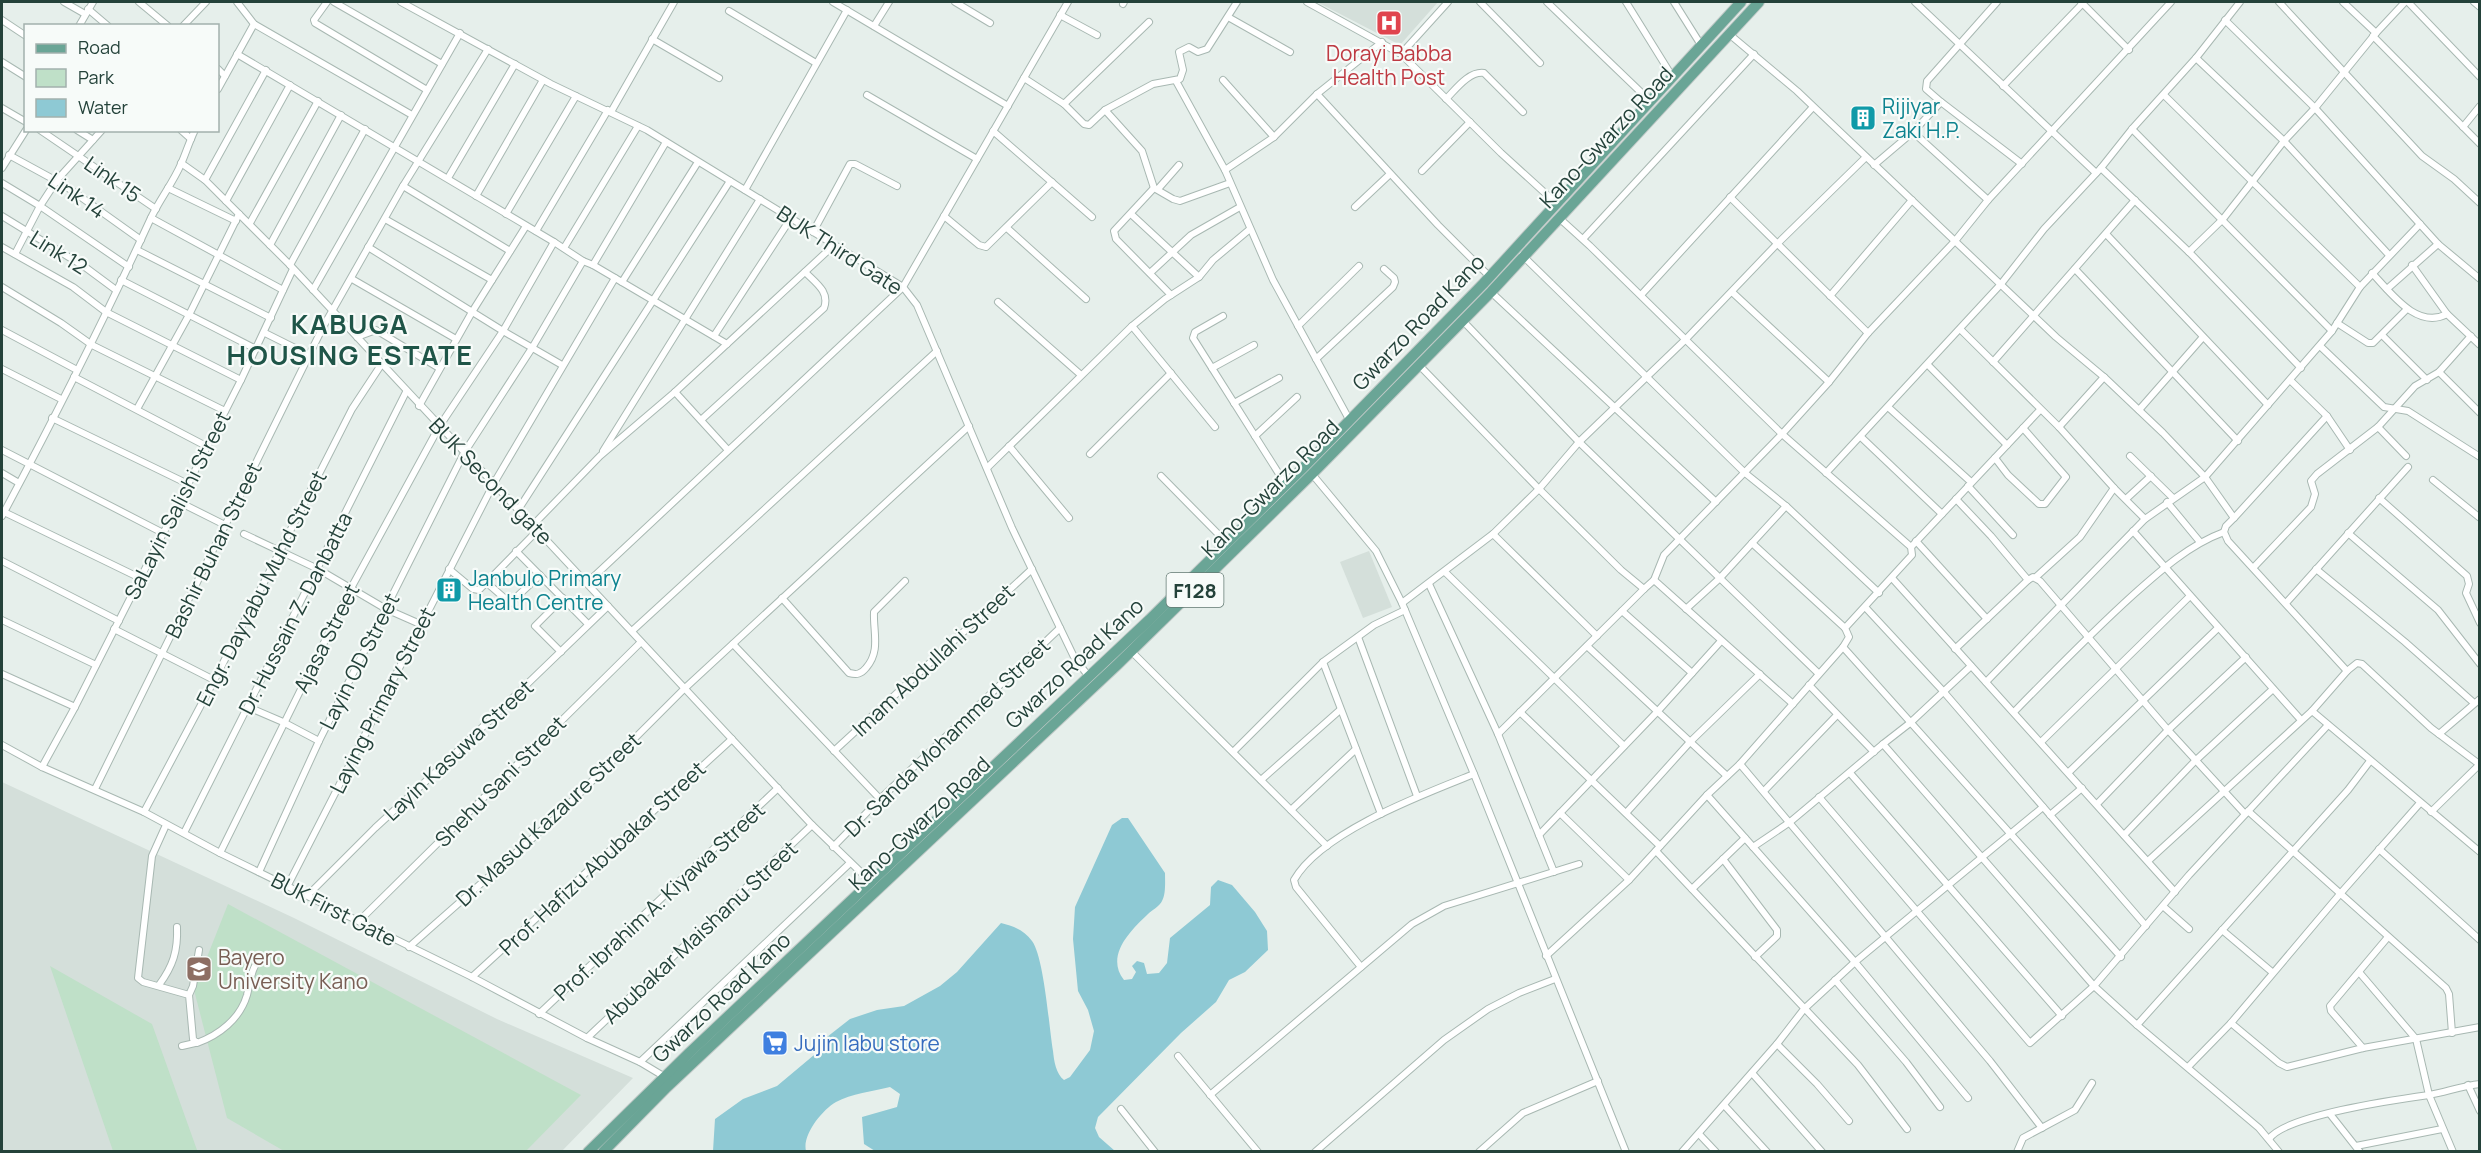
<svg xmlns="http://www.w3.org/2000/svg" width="2481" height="1153" font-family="Manrope,sans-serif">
<rect width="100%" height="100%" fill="#e6efeb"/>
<g fill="#d4dfda">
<polygon points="1317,2 1438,2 1400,45"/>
<polygon points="1369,551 1392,607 1363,618 1340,562"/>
<polygon points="2,782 294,918 497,1019 633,1078 562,1151 2,1152"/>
</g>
<g fill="#bfe0c8">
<polygon points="228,904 581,1095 526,1151 284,1151 227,1118 194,990"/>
<polygon points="50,966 152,1024 197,1150 113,1151"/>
</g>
<path fill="#8ec9d4" d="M1122 818H1128L1165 873C1165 881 1166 894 1162 901 1160 906 1152 910 1148 914 1130 931 1105 956 1124 980L1132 979 1136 972 1132 966 1137 961 1144 963 1147 974 1159 973 1167 963 1170 938 1210 905 1211 887 1218 880 1232 885 1255 912 1267 931 1268 950 1245 972 1229 980 1216 1002 1181 1033 1098 1117 1095 1128 1099 1137 1115 1151H875L864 1144 862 1117 897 1107 900 1094 890 1087C873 1091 851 1094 836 1102 822 1110 802 1135 806 1151H713L715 1119 743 1099 777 1086 814 1055 827 1037 850 1019 877 1010 904 1006 940 986 957 972 1001 923C1013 926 1024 930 1032 941 1044 957 1049 1027 1053 1051 1054 1061 1056 1074 1064 1080L1070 1077 1090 1050 1094 1031 1088 1010 1078 991 1073 939 1075 907 1112 825Z"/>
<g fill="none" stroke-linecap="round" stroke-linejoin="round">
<defs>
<g id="minor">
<polyline points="64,2 85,14"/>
<polyline points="139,2 168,26"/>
<polyline points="237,2 254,24 412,115"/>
<polyline points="327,2 314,20 315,23 427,90"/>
<polyline points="334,2 442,64"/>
<polyline points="401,2 551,84 647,130 903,287 917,305 1012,528 1074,657 1089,677"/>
<polyline points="833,2 1008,106"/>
<polyline points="955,2 990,23"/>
<polyline points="1307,2 1401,54 1501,153 1556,203"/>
<polyline points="1480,2 1540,63"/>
<polyline points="1547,2 1650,101"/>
<polyline points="1626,2 1672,76"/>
<polyline points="1674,2 1701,45"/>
<polyline points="1915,2 2096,173"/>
<polyline points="2081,2 2129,50"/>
<polyline points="2279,2 2422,156 2454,179 2480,203"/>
<polyline points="2343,2 2376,33"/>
<polyline points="2408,2 2480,77"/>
<polyline points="2474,2 2480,7"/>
<polyline points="1123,4 1124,2"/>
<polyline points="88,9 108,26"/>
<polyline points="729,11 816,63"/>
<polyline points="1060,15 1097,35"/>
<polyline points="1228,17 1290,52"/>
<polyline points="2,20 26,36"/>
<polyline points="2225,20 2315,108 2438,244 2480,279"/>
<polyline points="79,26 93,2"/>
<polyline points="183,26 206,2"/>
<polyline points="874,26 889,2"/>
<polyline points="1729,34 1797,91 2056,337 2104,377 2163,433 2205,477 2234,518 2226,526 2224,532 2228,541 2347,671 2312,711 2480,852"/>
<polyline points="2373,36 2480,144"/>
<polyline points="652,39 719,78"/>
<polyline points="237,54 554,242 583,261 593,265 727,344"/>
<polyline points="1401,54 1448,2"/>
<polyline points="2196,58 2284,141 2389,255"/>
<polyline points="2,62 26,77"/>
<polyline points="218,69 225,76"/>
<polyline points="1024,78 1064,104 1149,22"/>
<polyline points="1223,80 1274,137"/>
<polyline points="1176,81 1225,170 1273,280 1350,421"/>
<polyline points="2003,86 2083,3"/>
<polyline points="218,89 254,24"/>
<polyline points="1317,94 1438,225 1489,276"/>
<polyline points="867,95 977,159"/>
<polyline points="2164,95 2360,287"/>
<path d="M1446 99C1456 89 1469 71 1484 73L1523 112"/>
<polyline points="1941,102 1926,89 1927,81 1997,2"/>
<polyline points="1064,104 1084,124 1089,125 1105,110 1153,84 1180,79 1183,70 1179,52 1189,47 1198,52 1207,49 1237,2"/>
<polyline points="2,108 26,122"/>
<polyline points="1105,110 1142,151 1154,188"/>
<polyline points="611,112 674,2"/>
<polyline points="2463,127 2480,106"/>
<polyline points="2132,129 2332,331"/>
<polyline points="40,130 156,209"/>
<polyline points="77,130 93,140"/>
<polyline points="181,130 191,139"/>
<polyline points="993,131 1092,217"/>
<polyline points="1913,132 1988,200"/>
<polyline points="9,155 64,185 141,240"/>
<polyline points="181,163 205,180 290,265 812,825 871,882"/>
<polyline points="1874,165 1913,132 1941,102 2022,164"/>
<polyline points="2,168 26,130"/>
<polyline points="2101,168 2189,252 2223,219 2284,141 2315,108 2376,33 2405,2"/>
<polyline points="1225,170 1274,137 1317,94 1382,42"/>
<polyline points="1422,171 1470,122"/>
<polyline points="448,178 515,64"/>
<polyline points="205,180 266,70"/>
<polyline points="2,183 40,206 129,267"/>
<polyline points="403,186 510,251"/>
<polyline points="168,188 236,221"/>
<polyline points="1158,189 1179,165"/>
<polyline points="745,190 847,10"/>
<polyline points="476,196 543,80"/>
<polyline points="1730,197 1868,333"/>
<polyline points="226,201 290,85"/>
<polyline points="1355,207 1390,174"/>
<polyline points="506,214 576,96"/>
<polyline points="1131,214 1199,277"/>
<polyline points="2,216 85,267 116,290"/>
<polyline points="944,216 979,245 986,247 1052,182"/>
<polyline points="151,218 283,290"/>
<polyline points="385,219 492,280"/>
<polyline points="250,223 318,101"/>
<polyline points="1007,228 1086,299"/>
<polyline points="536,231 608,110"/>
<polyline points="813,232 850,164 855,164 897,186"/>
<polyline points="2107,235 2268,405"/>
<polyline points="1583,239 1754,54"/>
<polyline points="270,245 341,115"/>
<polyline points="2,247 73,287 106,312 241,380"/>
<polyline points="368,247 503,331 562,365"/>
<polyline points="564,248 638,126"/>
<polyline points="137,250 271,318"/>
<polyline points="2189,252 2301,368"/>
<polyline points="15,254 40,206 57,180 102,130"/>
<polyline points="1522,255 1745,473 1786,506 1879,593"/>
<polyline points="290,265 365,129"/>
<polyline points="593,265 666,142"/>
<polyline points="2412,265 2447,314"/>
<polyline points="2075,269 2238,441"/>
<polyline points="1150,273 1191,235 1240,207"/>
<path d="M2372 273C2391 293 2417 330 2447 314L2480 345"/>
<polyline points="352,279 456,339"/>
<polyline points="121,280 256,349"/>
<polyline points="622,282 698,162"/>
<polyline points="2,287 61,323 92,345 225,411"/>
<polyline points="2387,289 2438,244"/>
<polyline points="313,290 460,33"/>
<polyline points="1491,292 1716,502"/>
<polyline points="1732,292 1829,382"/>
<polyline points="1171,295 1116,239 1114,231 1154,188 1173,199 1180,201 1230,183"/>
<polyline points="1641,295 1813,107"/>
<polyline points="1830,296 1912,200"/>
<polyline points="998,302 1081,375"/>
<polyline points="1223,316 1195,332 1193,338 1286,485"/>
<polyline points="1463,321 1579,442 1818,673"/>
<polyline points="2337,323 2368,343 2373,343 2407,309"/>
<polyline points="1132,326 1215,427"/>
<polyline points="1298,326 1359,266"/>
<polyline points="1960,329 2059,427 2114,488 2145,519"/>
<polyline points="2,330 77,370"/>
<polyline points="265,333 309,355"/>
<polyline points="2382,335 2427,380"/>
<polyline points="714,336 791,218"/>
<polyline points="357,337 376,330 439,368"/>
<polyline points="2320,346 2384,407 2408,411 2480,457"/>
<polyline points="1316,359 1393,287 1395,282 1394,278 1384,269"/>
<polyline points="1993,362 2135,200"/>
<polyline points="1419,365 1539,489 1621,570 1644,589 1654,580 1664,555 1782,434 1829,382 1868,333 1955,241 1988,200 2171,2"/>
<polyline points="1928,365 2007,445"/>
<polyline points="1212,368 1254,345"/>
<polyline points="2,369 61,399"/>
<polyline points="2439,372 2480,413"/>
<polyline points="74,377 206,446"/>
<polyline points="2290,380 2327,416 2350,450"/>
<polyline points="675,392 727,449"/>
<polyline points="1234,403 1279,378"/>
<polyline points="419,406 472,312 526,226"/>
<polyline points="1888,407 1971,482"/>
<polyline points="137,409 189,315 239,214"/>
<polyline points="2139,410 2203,337"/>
<polyline points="52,418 188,484"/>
<path d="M701 420 824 308C830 292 816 283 805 272"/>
<polyline points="2059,427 2104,377"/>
<polyline points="2378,427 2406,456"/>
<polyline points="1255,436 1297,397"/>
<polyline points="1861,437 1942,514"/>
<polyline points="1009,446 1069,518"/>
<polyline points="2,450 163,533"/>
<polyline points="603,451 760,199"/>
<polyline points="1090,454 1171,373"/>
<polyline points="2130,456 2173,498"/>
<polyline points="1995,458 2008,475 2039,504 2045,504 2066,477 2023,428"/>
<polyline points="987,468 1132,326 1165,299 1199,277 1213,260 1250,229"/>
<polyline points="2,473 19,483"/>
<polyline points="1826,473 2001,284 2044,229 2101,168 2132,129 2196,58 2240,2"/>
<polyline points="1312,474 1376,551 1402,603 1474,774 1626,1152"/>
<polyline points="1161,476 1227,543"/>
<polyline points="2433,480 2480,518"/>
<polyline points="1968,486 2013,535"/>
<polyline points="2379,498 2467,576 2469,584 2466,593 2480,623"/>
<polyline points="1956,499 1991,536 2028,580 2033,577 2040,581 2168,730 2245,814"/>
<polyline points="2126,499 2151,476"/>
<polyline points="179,502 225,525"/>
<polyline points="2167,502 2200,542"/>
<polyline points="518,510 730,181"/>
<polyline points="4,512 140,578"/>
<path d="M2 516C54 419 104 320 150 220 159 200 173 183 181 164 186 153 189 142 195 130"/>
<polyline points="2234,518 2327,416"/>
<polyline points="533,525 600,456 675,392 834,245"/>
<polyline points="2133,531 2301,720"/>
<polyline points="2348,533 2438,610 2480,664"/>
<polyline points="244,534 318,569 386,609 420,624"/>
<polyline points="1493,534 1597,636"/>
<polyline points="1916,541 1987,619"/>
<polyline points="1752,543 1845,628"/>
<polyline points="1911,547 2040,410"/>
<polyline points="516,551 588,624"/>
<polyline points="2,561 119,621"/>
<polyline points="2254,567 2311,507 2315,494 2311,481 2317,474 2378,427 2415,386 2439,372 2471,336"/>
<polyline points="449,569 473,589 479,590 538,530"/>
<polyline points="2316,569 2405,642 2474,703"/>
<polyline points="1445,572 1624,746"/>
<polyline points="2036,577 2080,537 2114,488"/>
<polyline points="1892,578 2175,892"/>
<polyline points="1654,580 1793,704"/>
<polyline points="486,582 510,603 540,575"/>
<polyline points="587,583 903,287 1068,2"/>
<polyline points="1429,584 1498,734 1554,872"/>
<path d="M782 598 849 673C857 675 861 674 866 668 881 651 873 632 874 612L905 581"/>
<polyline points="1402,603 1493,534 1539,489 1579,442 1686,339 1776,245 1866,157"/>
<polyline points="2286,603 2408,467"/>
<polyline points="1866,608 1943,691 2146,926"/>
<polyline points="1686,609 1720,578 1786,506"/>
<polyline points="1622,611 1692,673"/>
<polyline points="2,620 96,665"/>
<polyline points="114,629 214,680"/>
<polyline points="632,631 937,351"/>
<polyline points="1358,637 1417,796"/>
<polyline points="733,644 880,799"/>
<polyline points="1587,646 1727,776"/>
<polyline points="1843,647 2121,957"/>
<polyline points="1955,649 2028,580"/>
<polyline points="1131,651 1327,846"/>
<polyline points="561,652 535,626 563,598"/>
<polyline points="1323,662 1381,814"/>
<polyline points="1971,666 1910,723 1883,744 2094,986 2137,1025 2348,790 2370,761"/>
<polyline points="2347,671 2357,663 2362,664 2431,728 2479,764"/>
<polyline points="2,674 75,707"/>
<polyline points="1986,682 2145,519 2205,477 2332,331 2360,287 2420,224"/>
<polyline points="1809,685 1874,752"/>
<polyline points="248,707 283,722 319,741"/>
<polyline points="1520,712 1660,846"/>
<path d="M2014 712C2053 672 2092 632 2133 595 2161 570 2189 545 2224 532"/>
<polyline points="1498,734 1644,589"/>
<polyline points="2439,734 2480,699"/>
<polyline points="2041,742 2190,596"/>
<polyline points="2,745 42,767 144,812 220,853 472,977 587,1038 640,1062 665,1077"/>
<polyline points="834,751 1032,569"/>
<polyline points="1233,752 1323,662 1374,625 1405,610"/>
<polyline points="1740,764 1990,1061 2042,1128"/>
<polyline points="42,767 75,707 241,380 293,269"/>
<polyline points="2069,772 2218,628"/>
<polyline points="1850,773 2062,1016"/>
<polyline points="1261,780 1340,710"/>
<polyline points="95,789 323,327 403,186 488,49"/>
<polyline points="1764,791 1837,715"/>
<polyline points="1707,795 1855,962 1968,1098"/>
<polyline points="1819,797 2030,1043 2094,986 2189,875 2328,725"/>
<polyline points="2097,804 2168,730 2246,657"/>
<polyline points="1291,810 1356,749"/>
<polyline points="2248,811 2446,988 2449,994 2452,1033"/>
<polyline points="144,812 218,673 352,409 381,365"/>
<polyline points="2431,812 2480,764"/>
<polyline points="1560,813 1629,880"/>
<polyline points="1626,813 1690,742 1760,674"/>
<polyline points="2050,815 2082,788"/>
<path d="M166 825 152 856 138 978 143 982 189 995 193 1039 197 1043C219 1035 240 1019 247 995 250 983 250 974 256 964"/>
<polyline points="184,833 406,392"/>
<polyline points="1539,835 1657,712 1721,641"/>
<polyline points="2124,835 2195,761 2273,689"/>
<polyline points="833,847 880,799 1060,628"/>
<polyline points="1753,847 1790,822 1883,744"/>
<polyline points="2379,849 2480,940"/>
<polyline points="1656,851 1858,1065 1907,1129"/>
<polyline points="220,853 350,590 439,427 503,331 554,242"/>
<polyline points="1723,859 1777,930 1777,936 1755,957"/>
<polyline points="2148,861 2312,711"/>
<polyline points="259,872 319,741 464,453 532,348 583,261"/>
<polyline points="288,885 494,483 615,278"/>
<polyline points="1692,889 1745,838"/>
<polyline points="308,895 375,828 438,770 608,606"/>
<polyline points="2164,907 2189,929"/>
<polyline points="359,921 641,642"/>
<polyline points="2222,930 2272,972"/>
<polyline points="409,947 552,821 684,689 969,426"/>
<polyline points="1546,956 1629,880 1707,795 1740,764 1843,647 1849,637 1845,628 1912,555 1911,547 1782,434 1590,246 1558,217"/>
<path d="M1361 967 1296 887 1294 880C1321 832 1424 794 1474 774"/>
<polyline points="2359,972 2416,1039 2429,1095 2453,1152"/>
<polyline points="472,977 732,739"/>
<polyline points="1835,980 1906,1062 1940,1107"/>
<path d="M159 985C173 966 178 951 177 927"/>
<polyline points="189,995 193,986 199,950"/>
<polyline points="539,1014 778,788"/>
<polyline points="2231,1023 2279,1063 2287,1067 2363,1048 2480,1027"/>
<polyline points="2137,1025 2259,1128 2279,1152"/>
<polyline points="587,1038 812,825"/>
<polyline points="1777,1044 1817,1084 1849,1121"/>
<polyline points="182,1046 195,1043"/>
<polyline points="2363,1048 2331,1011 2330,1006 2388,937"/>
<polyline points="1178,1056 1258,1152"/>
<polyline points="640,1062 850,863"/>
<polyline points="2188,1067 2231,1023 2340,894 2420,803"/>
<polyline points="1752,1073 1822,1152"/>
<polyline points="2468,1085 2480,1111"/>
<polyline points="1210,1095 1412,924 1444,906 1579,864"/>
<polyline points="1724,1105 1767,1152"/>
<polyline points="1121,1109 1155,1152"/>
<polyline points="2330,1114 2360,1152"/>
<polyline points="1699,1134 1716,1152"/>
<path d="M2269 1139C2285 1115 2400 1099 2429 1095 2446 1092 2462 1086 2480 1084"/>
<polyline points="2356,1146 2442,1129"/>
<polyline points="1315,1152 1444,1040 1488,1009 1519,993 1555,979"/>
<polyline points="1479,1152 1523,1113 1598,1081"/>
<polyline points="1682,1152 1777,1044 1804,1009 1855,962 2043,807"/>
<polyline points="2017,1152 2023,1138 2075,1110 2092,1083"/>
</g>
<g id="primary">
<polyline points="588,1152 689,1053 1149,620 1303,468 1483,284 1741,2"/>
<polyline points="603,1152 667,1087 1118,664 1312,474 1491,292 1759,2"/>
</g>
</defs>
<use href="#minor" stroke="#a8b8b2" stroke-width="8"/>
<use href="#primary" stroke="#c2cac8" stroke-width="12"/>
<use href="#minor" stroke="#fff" stroke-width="6"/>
<use href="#primary" stroke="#6aa596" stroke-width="10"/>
</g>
<defs>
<symbol id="hospital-square" viewBox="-11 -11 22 22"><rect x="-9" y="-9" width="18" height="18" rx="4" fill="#e0444e" stroke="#f7fbf9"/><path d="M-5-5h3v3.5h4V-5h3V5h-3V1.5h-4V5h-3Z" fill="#fff"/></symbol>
<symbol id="building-square" viewBox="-11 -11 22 22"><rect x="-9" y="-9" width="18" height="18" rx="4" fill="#0f9aa8" stroke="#f7fbf9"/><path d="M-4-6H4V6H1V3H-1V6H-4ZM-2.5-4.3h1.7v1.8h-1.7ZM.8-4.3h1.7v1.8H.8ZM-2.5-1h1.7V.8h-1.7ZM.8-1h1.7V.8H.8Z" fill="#fff"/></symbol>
<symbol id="university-square" viewBox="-11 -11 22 22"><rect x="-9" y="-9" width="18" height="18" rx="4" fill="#8d6e63" stroke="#f7fbf9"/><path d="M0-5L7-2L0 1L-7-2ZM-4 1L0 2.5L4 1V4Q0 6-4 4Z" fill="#fff"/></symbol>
<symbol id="supermarket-square" viewBox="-11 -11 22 22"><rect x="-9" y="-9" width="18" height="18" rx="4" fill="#3f7fe0" stroke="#f7fbf9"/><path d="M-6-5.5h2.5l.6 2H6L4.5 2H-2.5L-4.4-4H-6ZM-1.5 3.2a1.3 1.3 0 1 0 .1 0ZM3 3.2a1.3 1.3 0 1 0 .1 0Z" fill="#fff"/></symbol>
</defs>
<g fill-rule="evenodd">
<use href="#hospital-square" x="1374" y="8" width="30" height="30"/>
<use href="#building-square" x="1848" y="103" width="30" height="30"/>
<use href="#building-square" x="434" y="575" width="30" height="30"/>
<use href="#university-square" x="184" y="954" width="30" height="30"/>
<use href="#supermarket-square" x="760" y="1028" width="30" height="30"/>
</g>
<g text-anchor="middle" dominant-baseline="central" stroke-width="4.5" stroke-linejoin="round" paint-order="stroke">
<rect fill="#f7fbf9" stroke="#637a73" stroke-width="1.5" x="1166.5" y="573" width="57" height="34" rx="4.5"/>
<g font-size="20" font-weight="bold" fill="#24423a">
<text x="1195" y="590">F128</text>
</g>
<g font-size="21" fill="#be3a42" stroke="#f7fbf9">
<text x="1389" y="53">Dorayi Babba<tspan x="1389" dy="24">Health Post</tspan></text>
</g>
<g font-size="21" fill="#0d838f" stroke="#f7fbf9" text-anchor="start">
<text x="1882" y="106">Rijiyar<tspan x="1882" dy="24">Zaki H.P.</tspan></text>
<text x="468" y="578">Janbulo Primary<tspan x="468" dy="24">Health Centre</tspan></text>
</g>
<g font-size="21" fill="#24423a" stroke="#f7fbf9">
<text transform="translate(1606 137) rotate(-47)">Kano-Gwarzo Road</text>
<text transform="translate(113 179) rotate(35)">Link 15</text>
<text transform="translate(77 195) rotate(34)">Link 14</text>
<text transform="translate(840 250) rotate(33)">BUK Third Gate</text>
<text transform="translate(59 252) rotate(32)">Link 12</text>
<text transform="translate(1418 322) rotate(-46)">Gwarzo Road Kano</text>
<text transform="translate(491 481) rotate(46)">BUK Second gate</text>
<text transform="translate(1270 488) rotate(-45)">Kano-Gwarzo Road</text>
<text transform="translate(177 505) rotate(-63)">SaLayin Salishi Street</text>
<text transform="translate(213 550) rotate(-64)">Bashir Buhan Street</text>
<text transform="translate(261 588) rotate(-63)">Engr. Dayyabu Muhd Street</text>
<text transform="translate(295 613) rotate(-63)">Dr. Hussain Z. Danbatta</text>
<text transform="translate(326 638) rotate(-63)">Ajasa Street</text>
<text transform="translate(933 660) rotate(-43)">Imam Abdullahi Street</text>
<text transform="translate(359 661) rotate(-63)">Layin OD Street</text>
<text transform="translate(1074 663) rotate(-43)">Gwarzo Road Kano</text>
<text transform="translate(382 700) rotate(-63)">Laying Primary Street</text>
<text transform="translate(947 737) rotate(-44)">Dr. Sanda Mohammed Street</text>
<text transform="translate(458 750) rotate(-43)">Layin Kasuwa Street</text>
<text transform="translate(500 781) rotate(-45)">Shehu Sani Street</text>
<text transform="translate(548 819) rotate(-43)">Dr. Masud Kazaure Street</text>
<text transform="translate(919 823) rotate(-43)">Kano-Gwarzo Road</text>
<text transform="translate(602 858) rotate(-43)">Prof. Hafizu Abubakar Street</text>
<text transform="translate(659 901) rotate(-43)">Prof. Ibrahim A. Kiyawa Street</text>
<text transform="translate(334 909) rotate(27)">BUK First Gate</text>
<text transform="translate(700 932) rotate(-43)">Abubakar Maishanu Street</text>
<text transform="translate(721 997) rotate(-43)">Gwarzo Road Kano</text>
</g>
<g font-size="21" fill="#785e54" stroke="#f7fbf9" text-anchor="start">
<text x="218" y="957">Bayero<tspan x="218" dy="24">University Kano</tspan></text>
</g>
<g font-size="21" fill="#366cbe" stroke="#f7fbf9" text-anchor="start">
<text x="794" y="1043">Jujin labu store</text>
</g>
<g font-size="27" font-weight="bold" letter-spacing="1.5" fill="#1f5548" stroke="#f7fbf9">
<text x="350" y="323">KABUGA<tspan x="350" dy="31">HOUSING ESTATE</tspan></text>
</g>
</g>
<rect width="2481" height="1153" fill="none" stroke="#24423a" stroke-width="6"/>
<rect x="24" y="24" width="195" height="108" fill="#f7fbf9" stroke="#a3b1ad" stroke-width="1.5"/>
<rect x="36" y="44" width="30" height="9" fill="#6aa596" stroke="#a3b1ad" stroke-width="1.5"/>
<text x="78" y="54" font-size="18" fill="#24423a">Road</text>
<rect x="36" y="69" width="30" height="18" fill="#bfe0c8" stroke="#a3b1ad" stroke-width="1.5"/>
<text x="78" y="84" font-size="18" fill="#24423a">Park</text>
<rect x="36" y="99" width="30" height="18" fill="#8ec9d4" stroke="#a3b1ad" stroke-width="1.5"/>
<text x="78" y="114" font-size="18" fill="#24423a">Water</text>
</svg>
